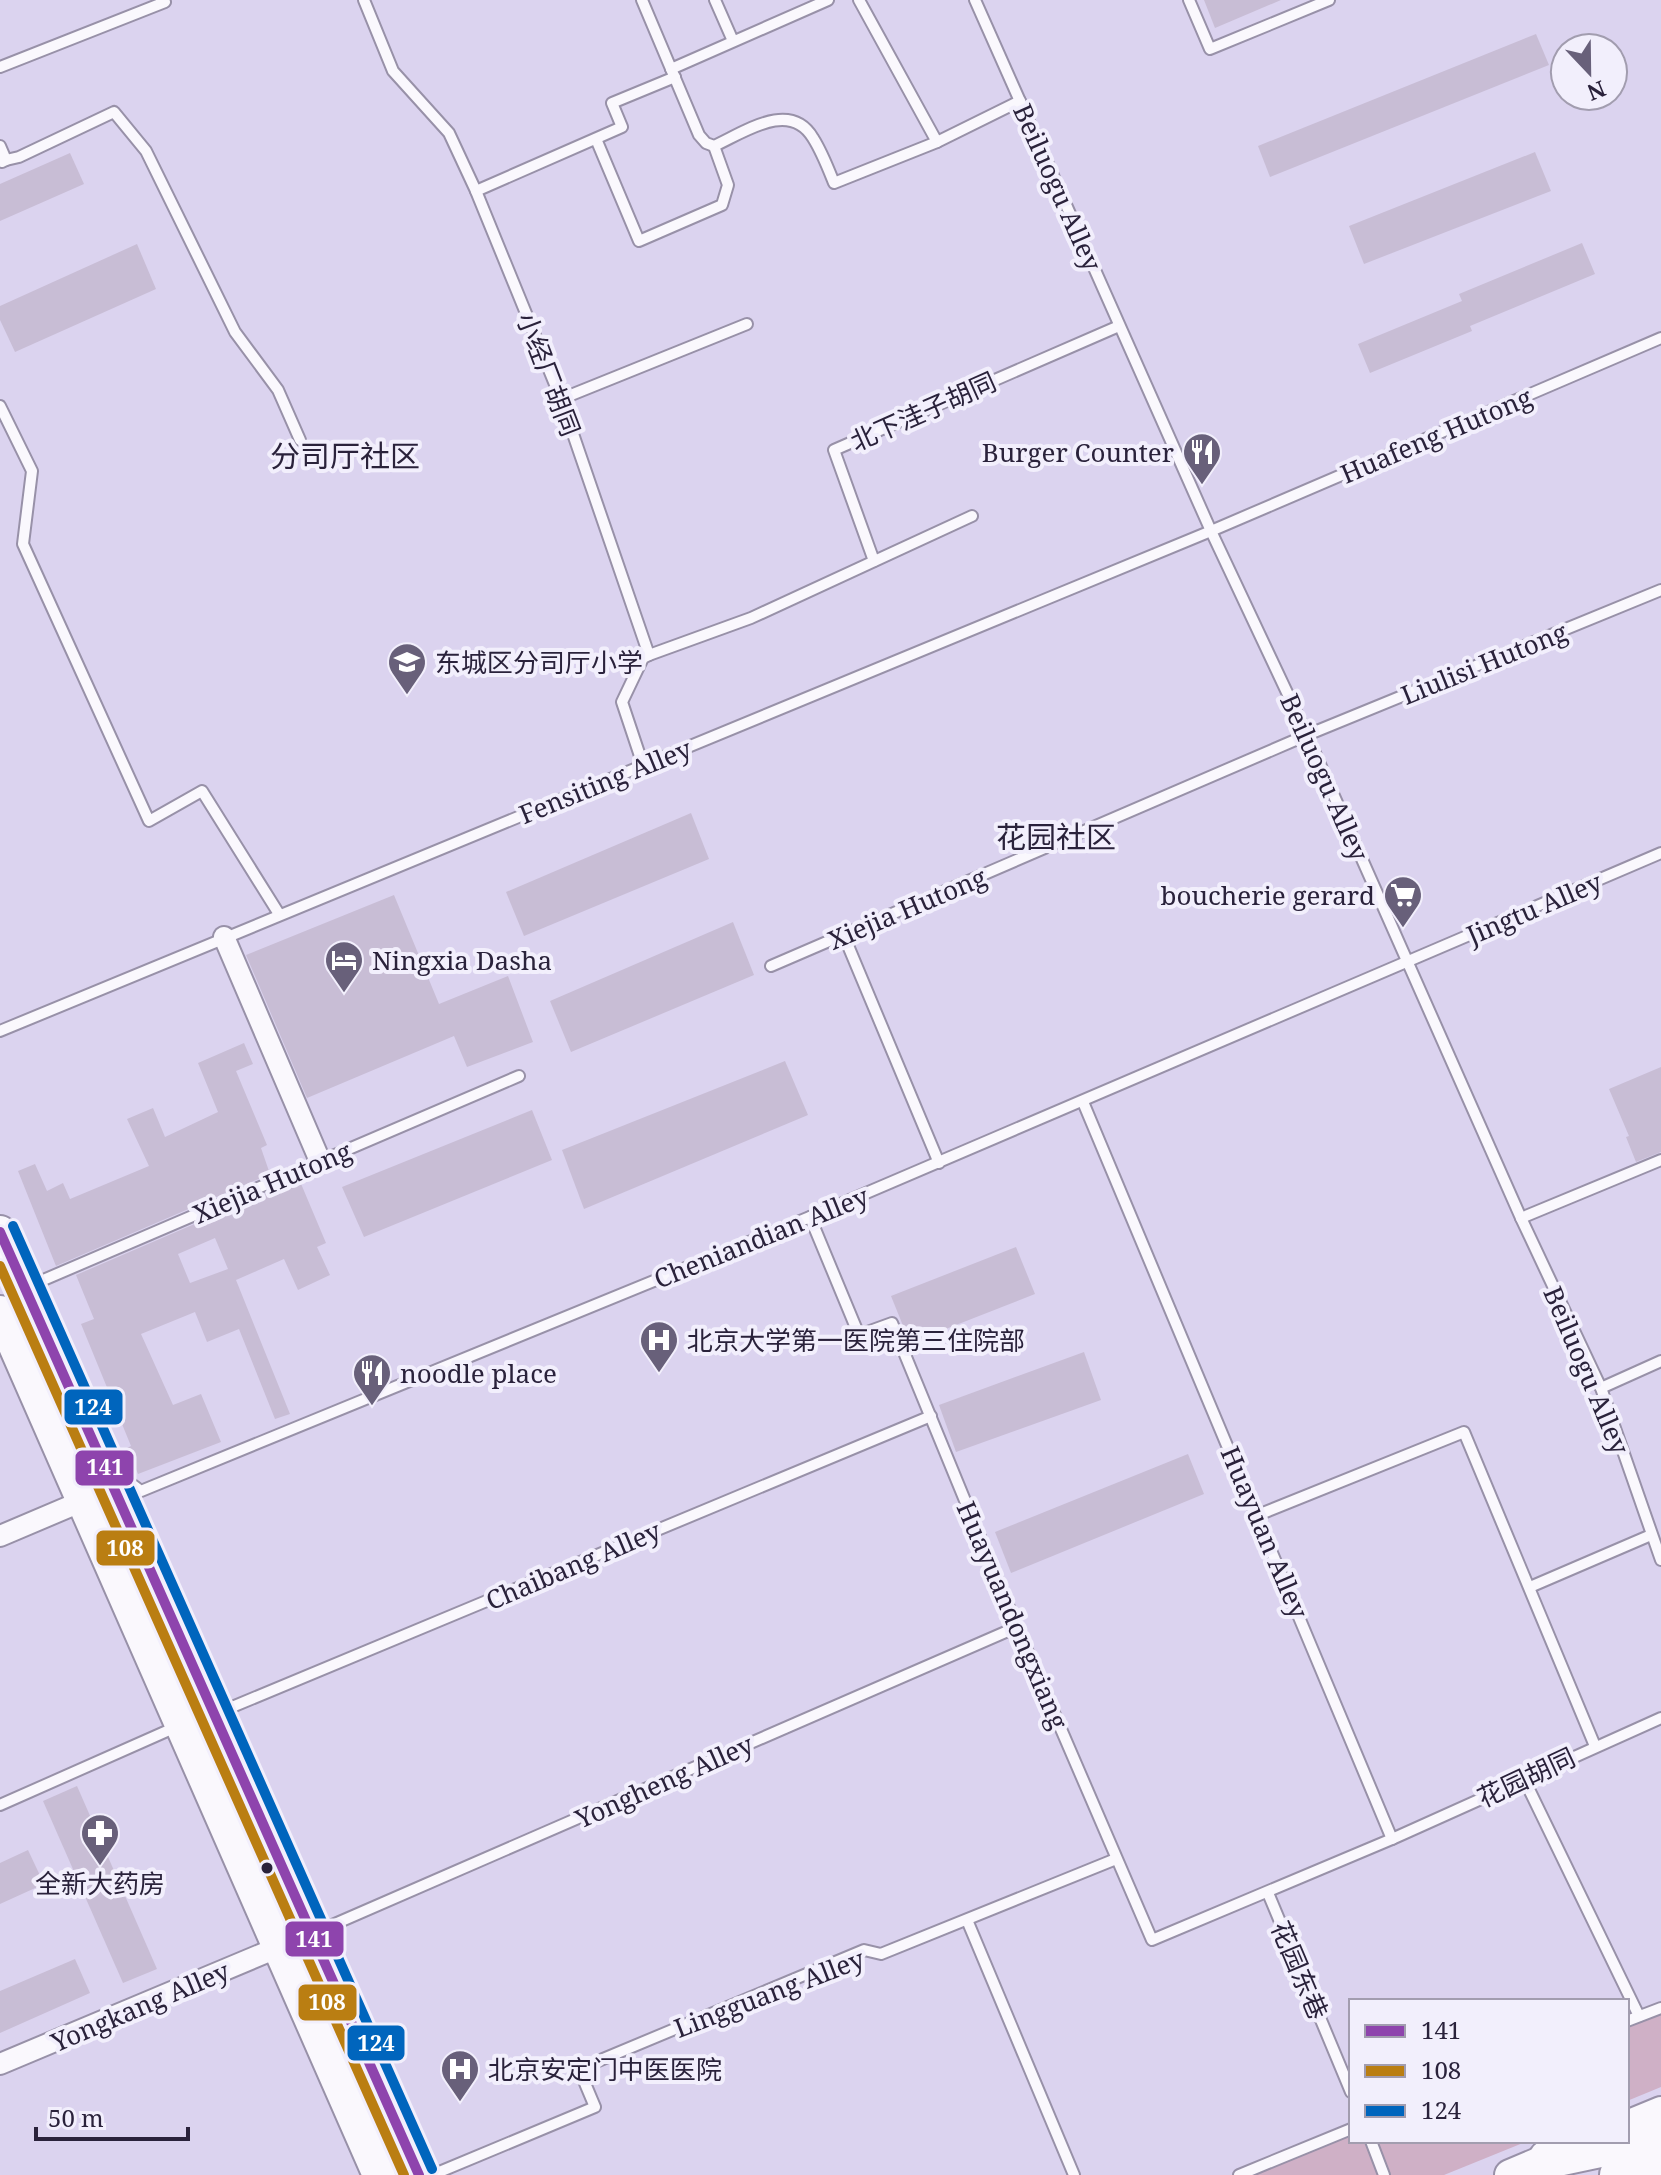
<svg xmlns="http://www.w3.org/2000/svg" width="1661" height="2175" font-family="'Noto Serif','Noto Sans SC',serif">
<rect width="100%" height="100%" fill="#dbd3ef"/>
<g fill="#cfb0c6">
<polygon points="1661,2009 1661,2087 1627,2101 1627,2022"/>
<polygon points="1351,2132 1351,2141 1528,2141 1444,2175 1244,2175"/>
</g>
<g fill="#c8bdd5" fill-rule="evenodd">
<polygon points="1204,0 1281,0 1215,28"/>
<polygon points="1536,34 1549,65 1270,177 1258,146"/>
<polygon points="1535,152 1551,191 1364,264 1349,226"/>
<polygon points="70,153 84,184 0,221 0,184"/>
<polygon points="1582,243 1595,274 1470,326 1472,331 1370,373 1358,344 1462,301 1459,294"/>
<polygon points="137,244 156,289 15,352 0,320 0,306"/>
<polygon points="691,813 709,859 524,936 506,892"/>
<polygon points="394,895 439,1004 508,976 533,1042 467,1067 454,1036 307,1098 246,955"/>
<polygon points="733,922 754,975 571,1052 550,1001"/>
<polygon points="244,1043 253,1064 236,1071 267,1145 261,1148 270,1174 56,1266 18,1171 35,1164 47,1191 63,1183 70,1199 149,1166 127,1119 153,1108 165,1137 218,1112 198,1063"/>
<polygon points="785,1061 808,1115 584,1209 562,1150"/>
<polygon points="1661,1067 1661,1152 1636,1162 1626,1137 1629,1136 1609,1089"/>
<polygon points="532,1110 552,1160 364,1237 342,1187"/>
<path d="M299 1179 326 1243 317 1247 330 1275 298 1290 284 1259 236 1280 290 1414 275 1419 239 1329 207 1342 195 1312 141 1334 173 1405 201 1394 221 1442 138 1474 127 1448 131 1446 81 1324 94 1319 76 1275ZM215 1238 228 1269 190 1283 178 1254Z"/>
<polygon points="1016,1247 1035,1294 910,1343 891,1296"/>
<polygon points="1084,1352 1101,1400 956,1452 939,1405"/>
<polygon points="1188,1454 1204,1494 1011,1573 995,1532"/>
<polygon points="77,1786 157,1969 123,1983 43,1801"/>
<polygon points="28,1850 44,1884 0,1904 0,1863"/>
<polygon points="75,1959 90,1993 0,2033 0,1991"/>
</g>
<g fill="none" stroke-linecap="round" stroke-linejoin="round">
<defs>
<g id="lane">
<polyline points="364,0 393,71 449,133 476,191 561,399 649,655 643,658 622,702 643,765"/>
<path d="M642 0 699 135 706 143 714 146C743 133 790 99 813 138 822 152 828 168 834 183L937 142"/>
<polyline points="715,0 733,41"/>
<polyline points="859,0 937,142 1020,101"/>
<polyline points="975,0 1211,531 1307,735 1521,1218 1601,1388 1661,1560"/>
<polyline points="1189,0 1210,49 1329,0"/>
<polyline points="0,67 165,2"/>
<polyline points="671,69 828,0"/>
<polyline points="596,139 639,241 722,205 728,185 714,146"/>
<polyline points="0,146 6,160 2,162"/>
<polyline points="6,160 19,157 114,112 146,151 235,332 278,390 300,440"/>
<polyline points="476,191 622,127 612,103 675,77"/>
<polyline points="561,399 747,324"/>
<polyline points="0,406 32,471 23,544 149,821 202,791 279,914"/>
<polyline points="874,561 834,450 1119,326"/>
<polyline points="649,655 751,618 972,516"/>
<polyline points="844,936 939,1163"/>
<polyline points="771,966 1307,735 1661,590"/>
<polyline points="0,1031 1211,531 1661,338"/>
<polyline points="810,1217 859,1335 892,1323 1017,1627 1152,1940 1392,1839 1083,1102"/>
<polyline points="1521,1218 1661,1160"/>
<polyline points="27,1287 519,1076"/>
<polyline points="1601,1388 1661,1361"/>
<polyline points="119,1486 129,1482 141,1491 810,1217 1661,853"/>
<polyline points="1258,1515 1464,1432 1595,1746"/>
<polyline points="1530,1587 1651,1535"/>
<polyline points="220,1712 931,1416"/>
<polyline points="1524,1779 1639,2016"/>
<polyline points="0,1805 176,1727"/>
<polyline points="1392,1839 1661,1718"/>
<polyline points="1268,1893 1351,2092"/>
<polyline points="967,1920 1074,2175"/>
<polyline points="314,1933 1017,1627"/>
<polyline points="1627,2021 1661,2008"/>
<polyline points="1371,2141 1384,2175"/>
<polyline points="432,2175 595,2107 579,2069 864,1950 881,1954 1116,1859"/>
<polyline points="1239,2175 1351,2129"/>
</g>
<g id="street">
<polyline points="224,937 320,1161"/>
<polyline points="0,1536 92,1497"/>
<polyline points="0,2064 279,1947"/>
</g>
<g id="secondary">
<polyline points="1627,2126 1661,2112"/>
<polyline points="1510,2175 1567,2151"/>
</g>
<g id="primary">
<polyline points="0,1232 419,2175"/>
<polyline points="0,1312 379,2175"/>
</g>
<g id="highway">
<polyline points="1548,2159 1661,2135"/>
<polyline points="1619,2175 1661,2158"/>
</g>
</defs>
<use href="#lane" stroke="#9891a8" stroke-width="14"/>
<use href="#street" stroke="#9891a8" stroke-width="24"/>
<use href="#secondary" stroke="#9891a8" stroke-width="34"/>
<use href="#primary" stroke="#9891a8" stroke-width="36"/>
<use href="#highway" stroke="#9891a8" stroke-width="42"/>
<use href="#lane" stroke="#faf8fd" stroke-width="10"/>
<use href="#street" stroke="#faf8fd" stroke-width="20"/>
<use href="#secondary" stroke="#faf8fd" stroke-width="30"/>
<use href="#primary" stroke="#faf8fd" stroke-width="32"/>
<use href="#highway" stroke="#faf8fd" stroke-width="38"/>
<defs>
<polyline id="bus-1" points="0,1232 419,2175"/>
<polyline id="bus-2" points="0,1266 404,2175"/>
<polyline id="bus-3" points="13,1226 432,2169"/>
</defs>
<use href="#bus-1" stroke="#f2effc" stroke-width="16"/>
<use href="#bus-2" stroke="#f2effc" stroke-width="16"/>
<use href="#bus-3" stroke="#f2effc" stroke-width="16"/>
<use href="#bus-1" stroke="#8e44ad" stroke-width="10"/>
<use href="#bus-2" stroke="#ba7e12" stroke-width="10"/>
<use href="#bus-3" stroke="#0065bd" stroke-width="10"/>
</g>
<defs>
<symbol id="restaurant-pin" viewBox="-11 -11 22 30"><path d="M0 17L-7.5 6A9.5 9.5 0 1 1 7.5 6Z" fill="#68607a" stroke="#f2effc"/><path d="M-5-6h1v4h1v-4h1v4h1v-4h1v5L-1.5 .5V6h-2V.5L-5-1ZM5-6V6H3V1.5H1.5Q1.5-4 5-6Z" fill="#fff"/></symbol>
<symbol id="school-pin" viewBox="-11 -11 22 30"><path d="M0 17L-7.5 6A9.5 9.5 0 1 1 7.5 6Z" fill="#68607a" stroke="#f2effc"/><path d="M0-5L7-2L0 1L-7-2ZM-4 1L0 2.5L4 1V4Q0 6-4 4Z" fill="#fff"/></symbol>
<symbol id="supermarket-pin" viewBox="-11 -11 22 30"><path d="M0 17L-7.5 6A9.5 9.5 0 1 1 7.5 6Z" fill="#68607a" stroke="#f2effc"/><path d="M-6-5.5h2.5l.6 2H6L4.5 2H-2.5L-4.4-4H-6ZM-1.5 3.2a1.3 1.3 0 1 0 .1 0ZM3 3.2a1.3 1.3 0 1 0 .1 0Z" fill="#fff"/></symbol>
<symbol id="hotel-pin" viewBox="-11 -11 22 30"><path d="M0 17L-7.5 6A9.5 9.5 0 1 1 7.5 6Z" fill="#68607a" stroke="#f2effc"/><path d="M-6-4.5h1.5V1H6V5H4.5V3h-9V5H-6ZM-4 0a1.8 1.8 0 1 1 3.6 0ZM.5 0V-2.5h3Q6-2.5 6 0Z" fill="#fff"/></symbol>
<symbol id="hospital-pin" viewBox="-11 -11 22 30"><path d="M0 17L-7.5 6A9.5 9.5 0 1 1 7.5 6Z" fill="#68607a" stroke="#f2effc"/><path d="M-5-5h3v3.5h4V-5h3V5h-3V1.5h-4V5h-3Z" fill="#fff"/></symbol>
<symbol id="pharmacy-pin" viewBox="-11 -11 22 30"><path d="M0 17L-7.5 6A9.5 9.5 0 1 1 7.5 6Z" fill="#68607a" stroke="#f2effc"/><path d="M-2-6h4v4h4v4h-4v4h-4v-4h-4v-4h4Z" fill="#fff"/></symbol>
</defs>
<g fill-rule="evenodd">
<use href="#restaurant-pin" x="1180" y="430" width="44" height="60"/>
<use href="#school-pin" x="385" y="640" width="44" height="60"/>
<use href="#supermarket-pin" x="1381" y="873" width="44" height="60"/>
<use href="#hotel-pin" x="322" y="938" width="44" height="60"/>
<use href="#hospital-pin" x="637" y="1318" width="44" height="60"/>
<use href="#restaurant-pin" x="350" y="1351" width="44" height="60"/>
<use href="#pharmacy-pin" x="78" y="1811" width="44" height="60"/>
<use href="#hospital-pin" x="438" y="2047" width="44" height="60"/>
</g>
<circle fill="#2a223b" stroke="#f2effc" stroke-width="3" cx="267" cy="1868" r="7"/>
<g text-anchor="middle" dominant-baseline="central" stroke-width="8" stroke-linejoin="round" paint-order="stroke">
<g font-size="26" fill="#2a223b" stroke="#f2effc">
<text transform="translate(1058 187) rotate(66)">Beiluogu Alley</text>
<text transform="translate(549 374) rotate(69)">小经厂胡同</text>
<text transform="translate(923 411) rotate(-24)">北下洼子胡同</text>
<text transform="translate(1436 435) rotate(-23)">Huafeng Hutong</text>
<text transform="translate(1484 663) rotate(-22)">Liulisi Hutong</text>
<text transform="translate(1325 777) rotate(66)">Beiluogu Alley</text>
<text transform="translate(605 781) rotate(-22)">Fensiting Alley</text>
<text transform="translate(907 908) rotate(-23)">Xiejia Hutong</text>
<text transform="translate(1534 908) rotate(-23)">Jingtu Alley</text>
<text transform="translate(272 1182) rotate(-23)">Xiejia Hutong</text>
<text transform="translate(761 1237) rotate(-22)">Cheniandian Alley</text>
<text transform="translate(1587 1370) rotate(67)">Beiluogu Alley</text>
<text transform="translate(1265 1532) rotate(67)">Huayuan Alley</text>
<text transform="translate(573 1565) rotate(-23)">Chaibang Alley</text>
<text transform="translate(1013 1615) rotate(67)">Huayuandongxiang</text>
<text transform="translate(1526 1777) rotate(-25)">花园胡同</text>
<text transform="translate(664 1781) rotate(-24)">Yongheng Alley</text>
<text transform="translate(1300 1970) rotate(67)">花园东巷</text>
<text transform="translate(769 1993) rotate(-21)">Lingguang Alley</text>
<text transform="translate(140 2006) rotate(-23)">Yongkang Alley</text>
</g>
<g font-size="26" fill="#2a223b" stroke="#f2effc" text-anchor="start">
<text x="1174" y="452" text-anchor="end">Burger Counter</text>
<text x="435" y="662">东城区分司厅小学</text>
<text x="1375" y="895" text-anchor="end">boucherie gerard</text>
<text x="372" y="960">Ningxia Dasha</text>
<text x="687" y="1340">北京大学第一医院第三住院部</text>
<text x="400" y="1373">noodle place</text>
<text x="100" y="1883" text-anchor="middle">全新大药房</text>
<text x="488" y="2069">北京安定门中医医院</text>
</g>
<g font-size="30" fill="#2a223b" stroke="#f2effc">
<text x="345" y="455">分司厅社区</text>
<text x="1056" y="836">花园社区</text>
</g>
</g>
<g stroke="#f2effc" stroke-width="3">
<rect x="63" y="1388" width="61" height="38" rx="8" fill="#0065bd"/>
<rect x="74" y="1449" width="61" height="38" rx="8" fill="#8e44ad"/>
<rect x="95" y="1529" width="61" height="38" rx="8" fill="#ba7e12"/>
<rect x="284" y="1920" width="61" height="38" rx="8" fill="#8e44ad"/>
<rect x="297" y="1983" width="61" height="39" rx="8" fill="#ba7e12"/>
<rect x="346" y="2024" width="60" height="38" rx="8" fill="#0065bd"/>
</g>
<g font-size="22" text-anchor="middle" font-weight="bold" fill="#fff">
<text x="93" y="1415">124</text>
<text x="105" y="1475">141</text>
<text x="125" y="1556">108</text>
<text x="314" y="1947">141</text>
<text x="327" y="2010">108</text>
<text x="376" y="2051">124</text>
</g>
<rect x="1349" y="1999" width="280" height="144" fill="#f2effc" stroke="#a29daf" stroke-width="2"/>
<rect x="1365" y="2025" width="40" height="12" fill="#8e44ad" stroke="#a29daf" stroke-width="2"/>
<text x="1421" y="2039" font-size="24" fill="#2a223b">141</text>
<rect x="1365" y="2065" width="40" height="12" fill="#ba7e12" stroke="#a29daf" stroke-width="2"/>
<text x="1421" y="2079" font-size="24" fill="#2a223b">108</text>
<rect x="1365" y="2105" width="40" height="12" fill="#0065bd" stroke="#a29daf" stroke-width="2"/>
<text x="1421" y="2119" font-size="24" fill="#2a223b">124</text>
<g transform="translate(1589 72) rotate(158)"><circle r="38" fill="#f2effc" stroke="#a29daf" stroke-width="2"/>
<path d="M0-6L14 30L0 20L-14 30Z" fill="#68607a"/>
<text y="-12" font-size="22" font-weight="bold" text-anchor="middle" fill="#2a223b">N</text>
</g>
<path d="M36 2127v12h152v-12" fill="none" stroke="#2a223b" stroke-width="4"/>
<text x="48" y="2127" font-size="24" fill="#2a223b" stroke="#f2effc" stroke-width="6" paint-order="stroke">50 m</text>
</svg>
